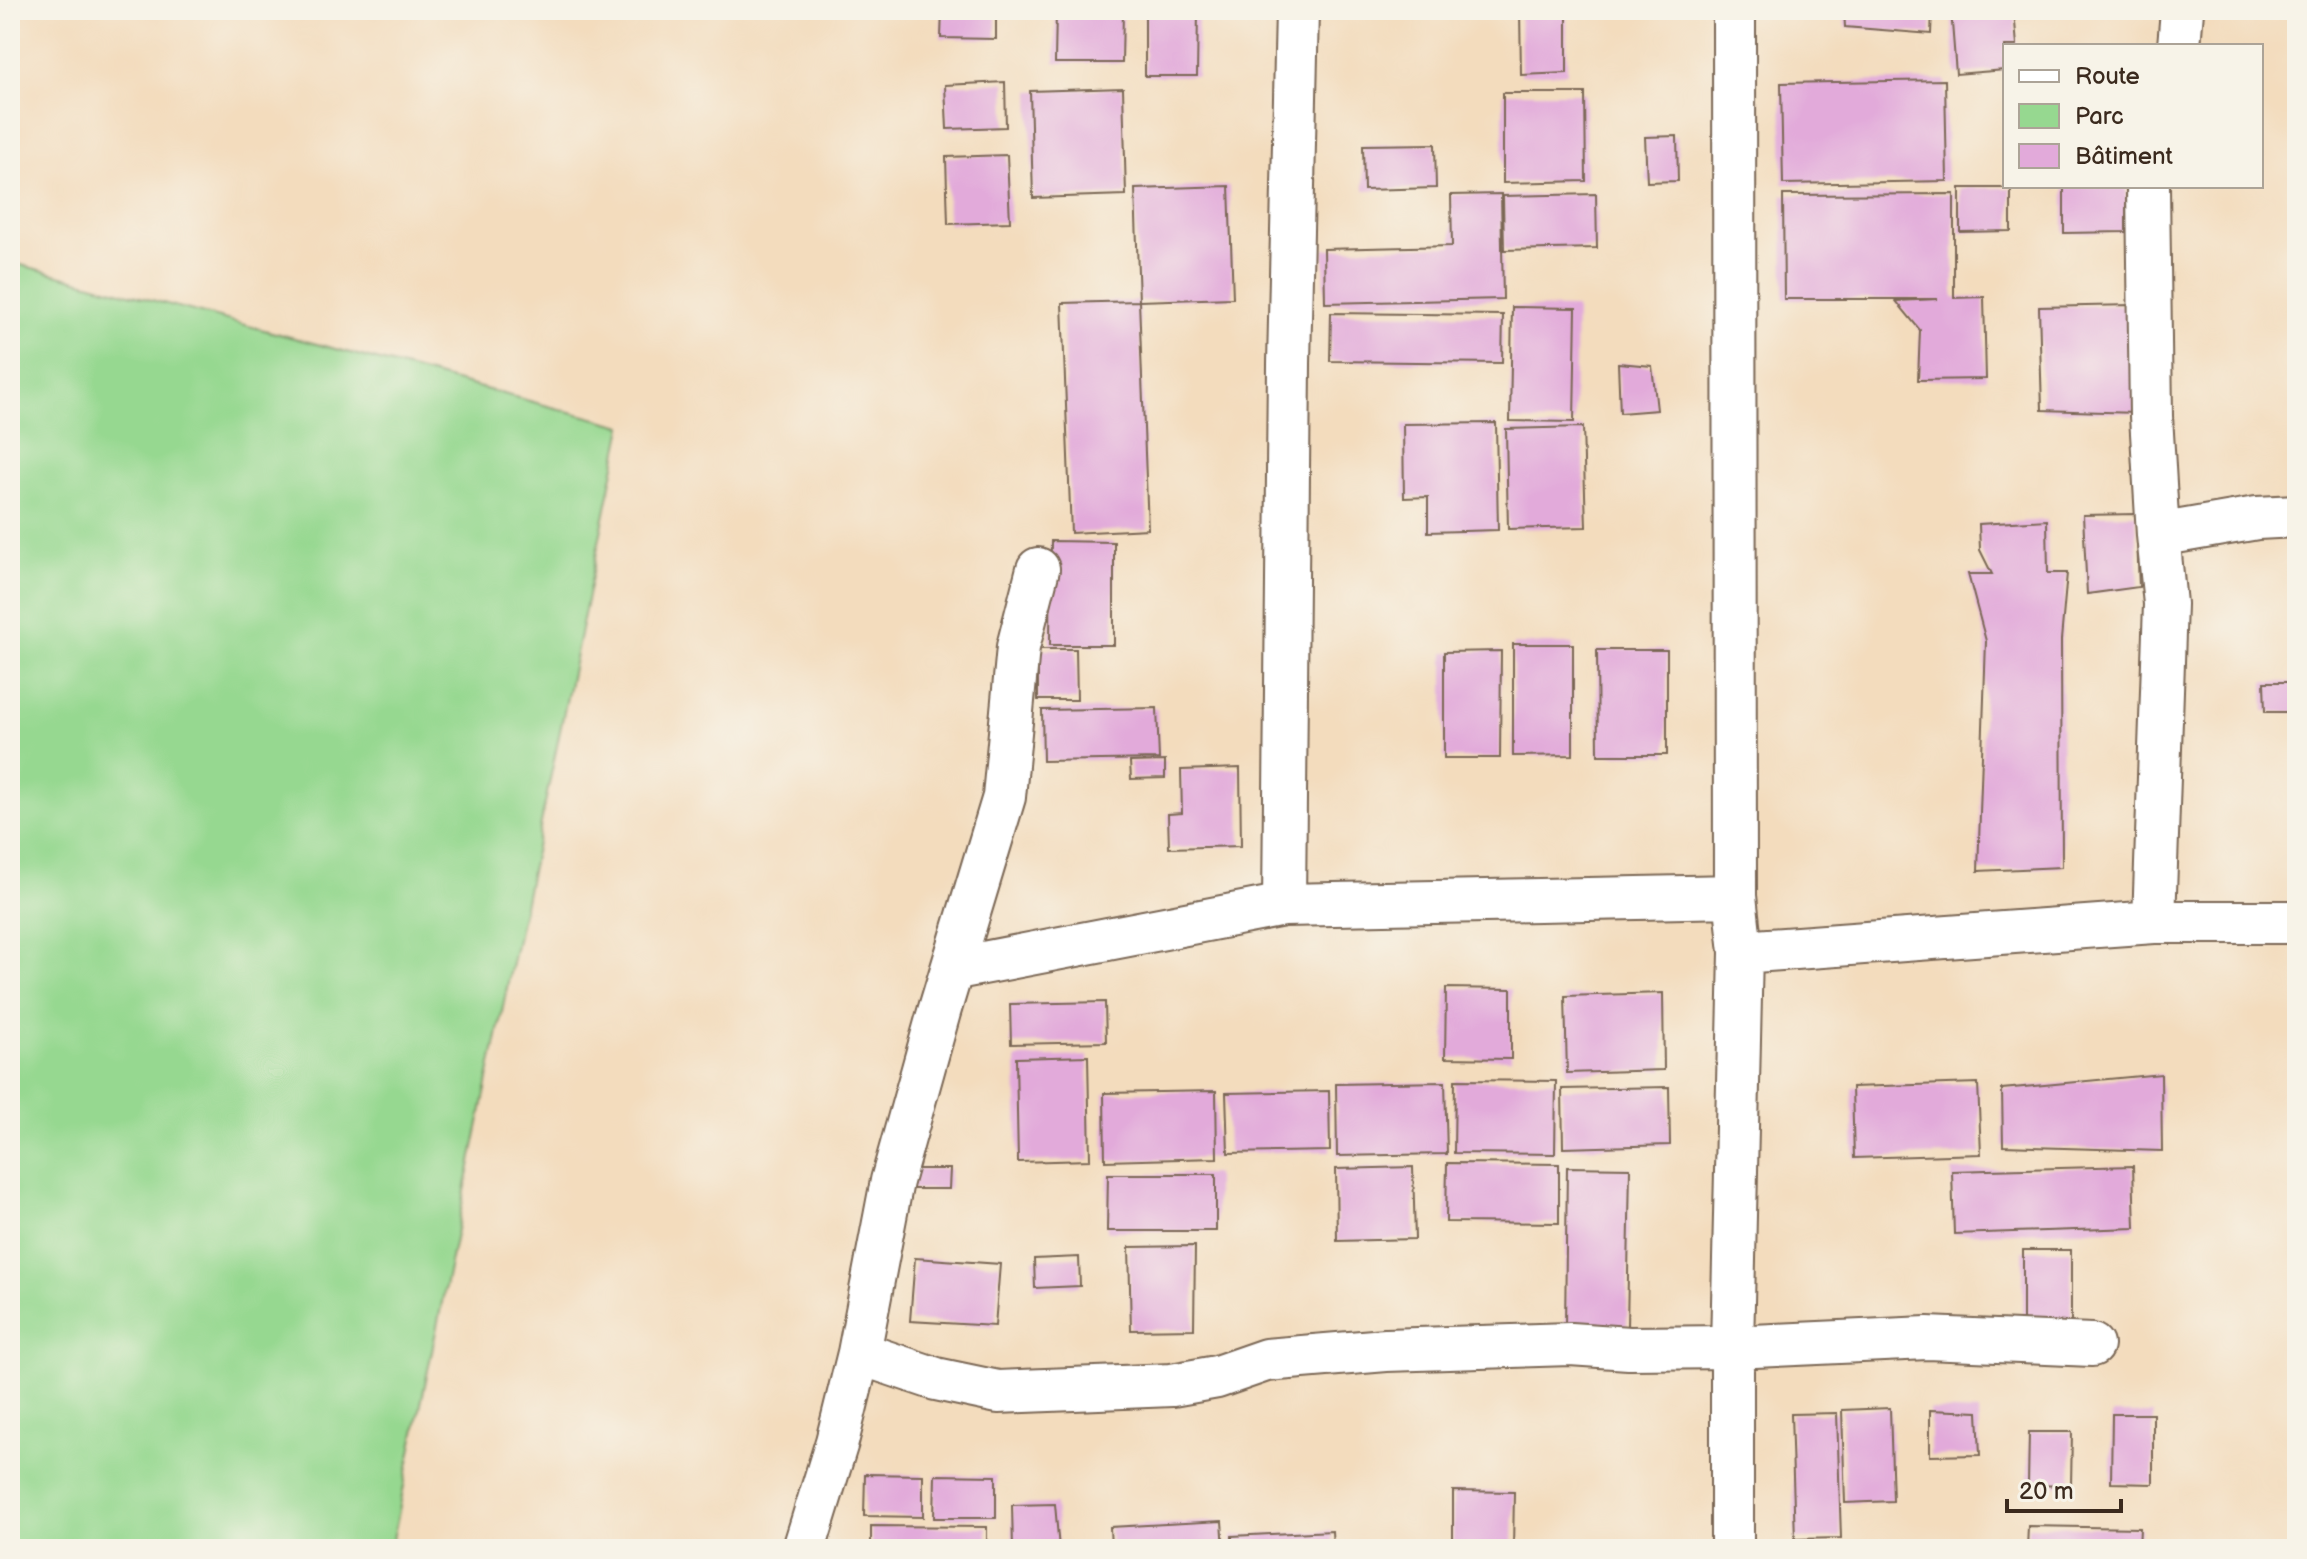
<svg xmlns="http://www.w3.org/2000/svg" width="2307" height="1559" viewBox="0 0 2307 1559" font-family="'Balsamiq Sans',sans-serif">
<rect width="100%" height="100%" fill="#f7f3e8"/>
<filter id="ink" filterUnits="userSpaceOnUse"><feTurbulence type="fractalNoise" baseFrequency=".0125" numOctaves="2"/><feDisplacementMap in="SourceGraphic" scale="16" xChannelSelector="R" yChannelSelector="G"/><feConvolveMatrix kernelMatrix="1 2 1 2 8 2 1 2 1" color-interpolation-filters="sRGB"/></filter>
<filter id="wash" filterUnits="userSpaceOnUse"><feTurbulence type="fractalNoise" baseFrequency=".006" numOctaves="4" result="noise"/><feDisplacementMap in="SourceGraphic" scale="32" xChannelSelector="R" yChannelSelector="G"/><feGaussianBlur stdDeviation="1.8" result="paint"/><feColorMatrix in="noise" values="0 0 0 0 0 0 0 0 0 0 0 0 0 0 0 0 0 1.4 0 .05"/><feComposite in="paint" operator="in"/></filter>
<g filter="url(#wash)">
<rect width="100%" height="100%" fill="#f3dcbd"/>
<path fill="#96d890" stroke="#688157" stroke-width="2" d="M10,262L623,426L391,1549H10Z"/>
<g id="blocks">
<path fill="#e2aada" d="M942,10H996V39L941,38Z
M1056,10H1123L1122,63H1055Z
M1145,10H1198L1197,76H1145Z
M1520,10H1567V73L1521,75Z
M1844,10H1932L1931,34L1845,27Z
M1951,10H2014L2017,46H2005V70L1956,74Z
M1945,80L1947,181L1783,184L1781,83Z
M1005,82L1006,127L947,129L945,85Z
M1123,88L1126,195L1033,198L1030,91Z
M1503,93H1585L1586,181L1503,183Z
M1677,136L1678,181L1647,182L1645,137Z
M1435,144L1436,188L1364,190L1363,145Z
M1007,155L1010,222L948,224L946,157Z
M1229,186L1233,298L1139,301L1135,189Z
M2064,186H2126V232L2064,233Z
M1960,188H2011V231L1960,232Z
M1501,194L1503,299L1325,303L1324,249L1452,246L1451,195Z
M1596,194L1597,248L1504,250L1503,196Z
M1954,194V298L1984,297L1986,379L1918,380L1920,330L1896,301L1938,299H1784L1783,195Z
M1139,301L1148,529L1071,533L1062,303Z
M2132,305L2136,413L2042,410L2039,307Z
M1512,307L1576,308L1574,422L1510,421Z
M1331,313L1503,315L1502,363L1330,361Z
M1618,363L1652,366L1657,410L1620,413Z
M1496,423L1498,530L1428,532V497L1404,498L1403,424Z
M1583,427L1586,527L1508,529L1506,429Z
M2136,514L2139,587L2087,594L2083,515Z
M2047,520L2048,573H2067L2061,640L2062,867L1978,871L1986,641L1968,574H1992L1980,550L1979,524Z
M1051,541L1114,542V645H1050Z
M1513,644H1573V755L1513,756Z
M1038,649H1076L1077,700H1038Z
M1597,650H1667V755H1598Z
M1501,651L1500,758H1444V652Z
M2264,682H2297V712H2265Z
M1157,708L1159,759L1043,761L1042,710Z
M1165,761V778L1131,779L1130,762Z
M1240,768L1241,846L1169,848L1168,814L1182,813L1181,770Z
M1446,988L1511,989V1059L1445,1058Z
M1663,993L1664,1070L1567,1073L1565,996Z
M1105,1002L1106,1042L1011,1044L1010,1004Z
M1088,1056L1090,1160L1018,1162L1016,1058Z
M2161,1074L2162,1151L2003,1146L2002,1089Z
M1455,1080L1556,1081L1555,1154L1454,1153Z
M1445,1082L1447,1154L1337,1156L1336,1084Z
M1978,1083L1981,1154L1854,1158L1852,1087Z
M1669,1087L1670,1145L1563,1148L1562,1089Z
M1216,1091L1217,1158L1105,1161L1104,1093Z
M1329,1091L1330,1151L1228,1153L1226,1093Z
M1447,1163L1559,1164V1223L1446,1222Z
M2133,1166L2135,1228L1954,1234L1952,1171Z
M1413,1167L1415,1239L1337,1241L1336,1169Z
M1567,1167L1630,1168L1627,1328L1565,1327Z
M903,1169H950L949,1189H903Z
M1108,1174H1216V1231H1107Z
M1195,1246L1194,1329L1131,1330L1129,1247Z
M2023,1250H2071V1324L2023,1323Z
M1079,1257L1080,1286L1035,1288L1034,1259Z
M915,1258L1000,1264L995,1326L910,1321Z
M1890,1408L1893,1501L1845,1503L1842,1410Z
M1930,1410L1978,1412L1980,1455L1930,1456Z
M1837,1413L1841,1538L1795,1539L1791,1414Z
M2112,1414H2153V1484L2111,1483Z
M2029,1432H2072L2071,1486L2028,1485Z
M865,1474L923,1475V1517L864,1516Z
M935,1475L996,1476V1518H934Z
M1453,1491L1514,1492L1513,1549H1453Z
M1055,1504L1059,1549H1013L1012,1505Z
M1222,1521L1224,1549H1111L1110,1527Z
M871,1526L987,1527V1549H871Z
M2028,1526L2140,1528L2139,1549H2027Z
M1332,1531L1333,1549H1232V1536Z"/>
</g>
</g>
<g filter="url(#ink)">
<use href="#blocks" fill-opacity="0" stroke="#7b6856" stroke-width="2"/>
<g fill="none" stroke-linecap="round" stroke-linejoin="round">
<g stroke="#7b6856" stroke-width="46">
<path id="minor" d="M2179,46L2182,10
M2148,186L2151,416L2158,535L2165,604L2154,922
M2158,535L2257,518L2297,516
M1284,905L1289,364L1297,10
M1741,952L2154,922H2297
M952,969L1284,905L1735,896
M859,1353L936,1379L998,1392L1172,1385L1217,1377L1266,1360L1386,1350L1570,1344L1629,1348L1732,1347L1927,1338L2092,1345
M804,1549L837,1442L859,1353L892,1181L939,1012L1004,797L1018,647L1038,569
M1732,1549V1347L1741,952L1735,896L1734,10"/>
</g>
<use href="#minor" stroke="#fff" stroke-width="42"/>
</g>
</g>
<rect width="2307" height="1559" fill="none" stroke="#f7f3e8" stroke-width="40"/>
<rect x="2003" y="44" width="260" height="144" fill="#f7f3e8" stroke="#aca397" stroke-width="2"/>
<rect x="2019" y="70" width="40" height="12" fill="#ffffff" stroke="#aca397" stroke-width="2"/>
<text x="2075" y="84" font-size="24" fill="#3b2a1e">Route</text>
<rect x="2019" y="104" width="40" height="24" fill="#96d890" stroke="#aca397" stroke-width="2"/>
<text x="2075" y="124" font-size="24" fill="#3b2a1e">Parc</text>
<rect x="2019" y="144" width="40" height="24" fill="#e2aada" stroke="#aca397" stroke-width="2"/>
<text x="2075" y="164" font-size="24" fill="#3b2a1e">Bâtiment</text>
<path d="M2007 1499v12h114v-12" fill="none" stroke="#3b2a1e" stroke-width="4"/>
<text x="2019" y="1499" font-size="24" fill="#3b2a1e" stroke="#f7f3e8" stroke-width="6" paint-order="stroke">20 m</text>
</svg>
